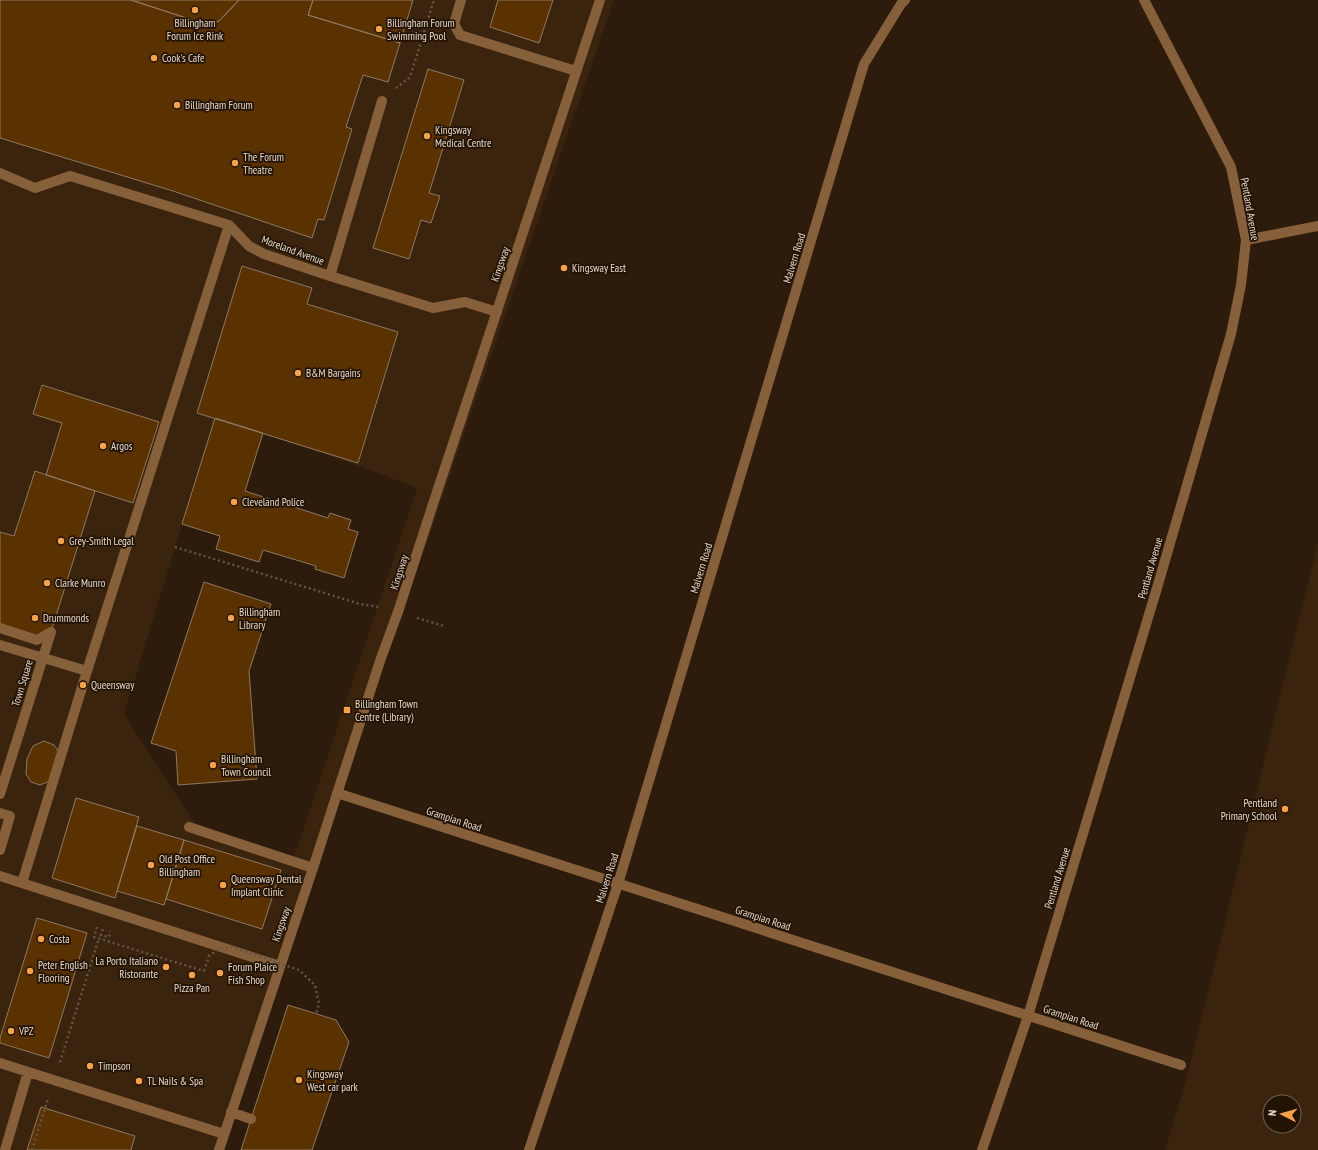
<svg xmlns="http://www.w3.org/2000/svg" width="1318" height="1150" viewBox="0 0 1318 1150" font-family="'PT Sans Narrow',sans-serif">
<rect width="100%" height="100%" fill="#2d1c0b"/>
<path fill="#3b240d" fill-rule="evenodd" d="M0,0H614L341,791L215,1150H0ZM215,418L360,466L417,488L294,857L195,824L124,714Z
M1318,541V1150H1165L1187,1077ZM1270,1102H1294V1126H1270Z"/>
<path fill="#593200" stroke="#8e7965" d="M0,0H131L211,26L220,20L239,0H313L308,15L400,43L388,82L363,75L346,127L352,129L324,220L318,219L312,238L173,191L0,138Z
M131,0H239L220,20L211,26Z
M313,0H413L400,43L308,15Z
M498,0H553L539,43L490,27Z
M428,69L464,80L429,193L440,196L431,223L421,220L409,259L373,248Z
M242,266L312,288L307,304L398,332L358,463L197,413Z
M42,385L159,422L133,503L46,475L62,423L33,414Z
M215,418L263,433L245,491L328,518L330,513L351,520L348,529L358,532L344,578L315,569L316,566L263,550L259,562L216,549L220,536L182,524Z
M35,471L95,491L51,632L37,640L0,628V532L14,536Z
M204,582L271,604L249,671L257,779L178,785L176,751L151,743Z
M44,741L54,745L59,752L50,781L40,785L31,782L26,774L27,759L33,746Z
M76,798L139,817L115,898L52,878Z
M137,826L184,840L164,905L117,891Z
M184,840L281,870L262,929L166,899Z
M37,918L87,933L49,1058L0,1043V1038Z
M288,1005L336,1020L349,1042L312,1150H241Z
M41,1107L135,1136L131,1150H27Z"/>
<g fill="none" stroke-linecap="round" stroke-linejoin="round">
<path stroke="#645546" stroke-width="2.5" stroke-dasharray="2 3" stroke-linecap="butt" d="M396,88L410,77L434,0
M175,547L360,604L379,607
M417,618L444,626
M97,927L94,937L204,971
M103,929L101,935L109,937L110,931
M60,1062L99,938
M32,1150L48,1099"/>
<path stroke="#86603a" stroke-width="10" d="M461,0L454,24L460,35L576,71
M0,173L35,188L70,176L229,225L249,246L264,254L330,276L433,308L465,302L497,312
M1246,240L1318,226
M330,276L382,101
M0,628L37,640L51,632
M0,645L87,671
M337,793L1181,1065
M0,794L51,632
M0,813L10,816L0,850
M189,827L313,868
M0,876L280,966
M22,883L87,671L229,225
M0,1063L224,1134
M231,1112L251,1119
M5,1150L28,1072
M219,1150L313,868L381,658L398,612L432,507L600,0
M529,1150L618,884L864,64L901,4L905,0
M982,1150L1028,1016L1157,588L1231,334L1241,285L1246,240L1231,167L1144,0"/>
<path stroke="#645546" stroke-width="2.5" stroke-dasharray="2 3" stroke-linecap="butt" d="M204,971L209,956L219,949L232,947L299,970L315,985L319,1004L316,1014"/>
</g>
<g fill="#f6a247" stroke="#231303" stroke-width="1.5">
<circle cx="195" cy="10" r="4"/>
<circle cx="379" cy="29" r="4"/>
<circle cx="154" cy="58" r="4"/>
<circle cx="177" cy="105" r="4"/>
<circle cx="427" cy="136" r="4"/>
<circle cx="235" cy="163" r="4"/>
<circle cx="564" cy="268" r="4"/>
<circle cx="298" cy="373" r="4"/>
<circle cx="103" cy="446" r="4"/>
<circle cx="234" cy="502" r="4"/>
<circle cx="61" cy="541" r="4"/>
<circle cx="47" cy="583" r="4"/>
<circle cx="35" cy="618" r="4"/>
<circle cx="231" cy="618" r="4"/>
<circle cx="83" cy="685" r="4"/>
<rect x="343" y="706" width="8" height="8" rx="2"/>
<circle cx="213" cy="765" r="4"/>
<circle cx="1285" cy="809" r="4"/>
<circle cx="151" cy="865" r="4"/>
<circle cx="223" cy="885" r="4"/>
<circle cx="41" cy="939" r="4"/>
<circle cx="166" cy="967" r="4"/>
<circle cx="30" cy="971" r="4"/>
<circle cx="220" cy="973" r="4"/>
<circle cx="192" cy="975" r="4"/>
<circle cx="11" cy="1031" r="4"/>
<circle cx="90" cy="1066" r="4"/>
<circle cx="299" cy="1080" r="4"/>
<circle cx="139" cy="1081" r="4"/>
</g>
<g text-anchor="middle" dominant-baseline="central" stroke-width="3.5" stroke-linejoin="round" paint-order="stroke">
<g font-size="11" fill="#e4d8ce" stroke="#231303" text-anchor="start">
<text x="195" y="23" text-anchor="middle">Billingham<tspan x="195" dy="13">Forum Ice Rink</tspan></text>
<text x="387" y="23">Billingham Forum<tspan x="387" dy="13">Swimming Pool</tspan></text>
<text x="162" y="58">Cook's Cafe</text>
<text x="185" y="105">Billingham Forum</text>
<text x="435" y="130">Kingsway<tspan x="435" dy="13">Medical Centre</tspan></text>
<text x="243" y="157">The Forum<tspan x="243" dy="13">Theatre</tspan></text>
<text x="572" y="268">Kingsway East</text>
<text x="306" y="373">B&amp;M Bargains</text>
<text x="111" y="446">Argos</text>
<text x="242" y="502">Cleveland Police</text>
<text x="69" y="541">Grey-Smith Legal</text>
<text x="55" y="583">Clarke Munro</text>
<text x="239" y="612">Billingham<tspan x="239" dy="13">Library</tspan></text>
<text x="43" y="618">Drummonds</text>
<text x="91" y="685">Queensway</text>
<text x="355" y="704">Billingham Town<tspan x="355" dy="13">Centre (Library)</tspan></text>
<text x="221" y="759">Billingham<tspan x="221" dy="13">Town Council</tspan></text>
<text x="1277" y="803" text-anchor="end">Pentland<tspan x="1277" dy="13">Primary School</tspan></text>
<text x="159" y="859">Old Post Office<tspan x="159" dy="13">Billingham</tspan></text>
<text x="231" y="879">Queensway Dental<tspan x="231" dy="13">Implant Clinic</tspan></text>
<text x="49" y="939">Costa</text>
<text x="158" y="961" text-anchor="end">La Porto Italiano<tspan x="158" dy="13">Ristorante</tspan></text>
<text x="38" y="965">Peter English<tspan x="38" dy="13">Flooring</tspan></text>
<text x="228" y="967">Forum Plaice<tspan x="228" dy="13">Fish Shop</tspan></text>
<text x="192" y="988" text-anchor="middle">Pizza Pan</text>
<text x="19" y="1031">VPZ</text>
<text x="98" y="1066">Timpson</text>
<text x="307" y="1074">Kingsway<tspan x="307" dy="13">West car park</tspan></text>
<text x="147" y="1081">TL Nails &amp; Spa</text>
</g>
<g font-size="11" fill="#e4d8ce" stroke="#231303">
<text transform="translate(1250 209) rotate(80)">Pentland Avenue</text>
<text transform="translate(293 250) rotate(20)">Moreland Avenue</text>
<text transform="translate(794 258) rotate(-73)">Malvern Road</text>
<text transform="translate(500 264) rotate(-71)">Kingsway</text>
<text transform="translate(701 568) rotate(-73)">Malvern Road</text>
<text transform="translate(1150 568) rotate(-74)">Pentland Avenue</text>
<text transform="translate(399 572) rotate(-72)">Kingsway</text>
<text transform="translate(22 683) rotate(-73)">Town Square</text>
<text transform="translate(454 819) rotate(18)">Grampian Road</text>
<text transform="translate(607 878) rotate(-72)">Malvern Road</text>
<text transform="translate(1057 878) rotate(-73)">Pentland Avenue</text>
<text transform="translate(763 918) rotate(18)">Grampian Road</text>
<text transform="translate(281 924) rotate(-71)">Kingsway</text>
<text transform="translate(1071 1017) rotate(18)">Grampian Road</text>
</g>
</g>
<g transform="translate(1282 1114) rotate(276)"><circle r="19" fill="#231303" stroke="#706254"/>
<path d="M0-3L7 15L0 10L-7 15Z" fill="#f6a247"/>
<text y="-6" font-size="11" font-weight="bold" text-anchor="middle" fill="#e4d8ce">N</text>
</g>
</svg>
